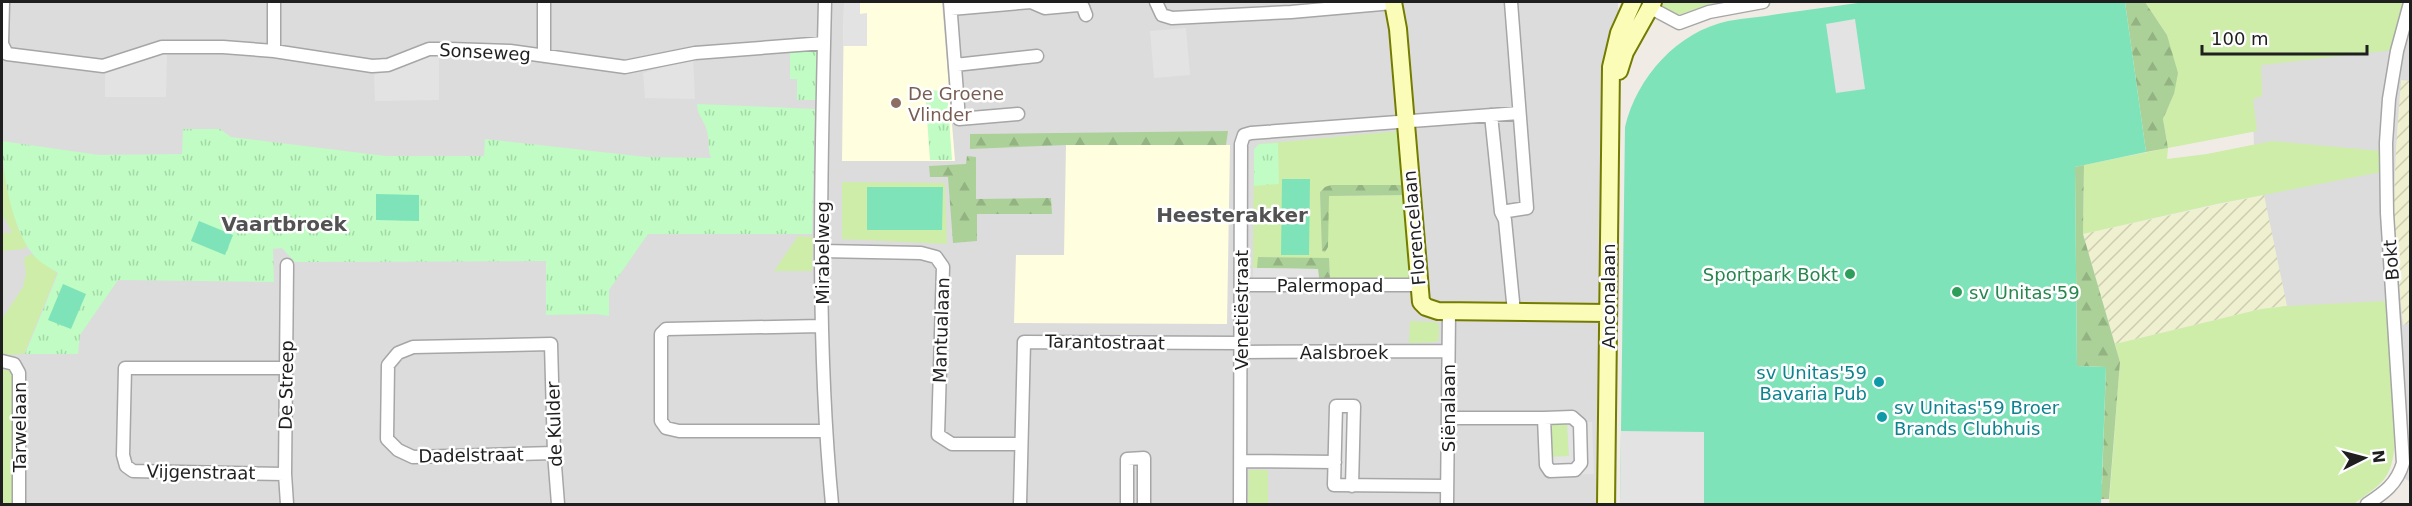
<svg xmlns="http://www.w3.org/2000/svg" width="2412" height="506" viewBox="0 0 2412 506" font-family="'DejaVu Sans',sans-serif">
<defs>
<pattern id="farmland-furrows" width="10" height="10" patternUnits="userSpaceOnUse" patternTransform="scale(1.5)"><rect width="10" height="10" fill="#eff0cf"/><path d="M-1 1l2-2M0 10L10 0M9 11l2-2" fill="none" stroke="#cccdb1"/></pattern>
<pattern id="forest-firs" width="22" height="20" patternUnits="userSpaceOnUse" patternTransform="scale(1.5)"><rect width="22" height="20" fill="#abd198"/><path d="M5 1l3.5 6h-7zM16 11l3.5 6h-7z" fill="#93b383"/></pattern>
<pattern id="park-tufts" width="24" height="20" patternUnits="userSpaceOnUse" patternTransform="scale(1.5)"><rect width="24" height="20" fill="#c0fcc3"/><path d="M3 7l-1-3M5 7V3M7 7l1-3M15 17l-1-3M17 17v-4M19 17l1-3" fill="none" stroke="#a5d8a7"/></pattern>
</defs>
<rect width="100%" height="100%" fill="#f0ece5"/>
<path fill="#dddcdc" d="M2,2H1618L1617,504H2Z
M2249,2H2410V482L2397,473L2384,305L2282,317L2254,147Z"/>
<path fill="#fffedf" d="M844,2H942L955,161H842Z
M1066,145H1230L1227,324L1014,323L1016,255H1064Z"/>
<path fill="url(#farmland-furrows)" d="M2401,80L2410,81V323L2403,325L2393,225L2396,148Z
M2264,195L2287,306L2261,309L2115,344L2083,234Z"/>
<path fill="#cdeda9" d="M1659,2H1730L1707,5L1678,15L1659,6Z
M2145,2H2404L2393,50L2261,65L2262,96L2253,99L2257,131L2168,148L2167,159L2207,154L2272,141L2381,151V172L2217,204L2083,234L2084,165L2168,148L2163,119L2174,94L2167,35Z
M1400,131L1404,185L1325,187L1320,192L1322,251L1329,196L1405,195L1411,279L1330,280L1329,259L1259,257L1257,268H1253L1254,149L1259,144Z
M2,163L17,226L27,246L24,249L2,251V233H12L2,214Z
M842,182L945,183L947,244L842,239Z
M798,236L813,237L812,271H774Z
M31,254L57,273L24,354L2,355V319L23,287L26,274L24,258Z
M2386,301L2395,441C2392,480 2383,482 2354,504H2109L2120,362L2115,344L2261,309L2287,306Z
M1410,321L1435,322L1439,325V339L1436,342L1409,343Z
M2,370H10L15,375L16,382L12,387V504H2Z
M1567,422L1569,457H1549L1548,423Z
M1249,470H1268V504H1248Z"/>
<path fill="url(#forest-firs)" d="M2125,2H2145L2167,35L2178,73L2174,94L2163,119L2168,148L2146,152Z
M1228,131L1226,145H1066L970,149V134Z
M967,156L976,157V199L1051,198L1052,214H977V241L953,243L948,177H930L929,166L966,164Z
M2084,165L2083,234L2120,362L2109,499H2047L2037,504V488L2102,484L2106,367L2077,366L2075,167Z
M1331,185H1404L1405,195L1329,196L1328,247L1325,252L1322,251L1320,192L1325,187Z
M1258,257L1329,258L1330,280H1319L1318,269L1257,268Z"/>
<path fill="url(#park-tufts)" d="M817,49L816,100H797V79H790V51Z
M925,90L947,91L952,160H930Z
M697,104L815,109L812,234H648L609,290V316L596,314L546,315V261L295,262L282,248L273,249L274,282L118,280L80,335L78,354H25L58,273C49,267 38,262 32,253C12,228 2,172 2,141L99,155L182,154L183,129H220L231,137L386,156H484L485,139L646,157L711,158C707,149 710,138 706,128C703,119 697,114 697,104Z
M1278,143L1279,184L1254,186V149L1259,144Z"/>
<path fill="#7fe3b9" d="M1865,2H2125L2146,152L2075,167L2077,366L2106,367L2101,504H1620L1625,127C1637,77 1677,32 1728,21C1745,18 1762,17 1778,14C1807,10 1836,6 1865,2Z
M1282,179H1310L1309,255H1281Z
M867,187H943L942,230H867Z
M376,194L419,195V221L376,220Z
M199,221L233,235L225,255L191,241Z
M63,284L86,294L71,329L48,320Z"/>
<path fill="#e3e3e3" d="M844,2H860V14L867,13V46H843Z
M1855,19L1865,89L1836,93L1826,24Z
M1186,28L1190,75L1154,78L1150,31Z
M167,51L166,97H105V71Z
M439,53V100L375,101L374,75Z
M693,57L695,99L645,98L643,73Z
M1253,268L1318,269L1319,280H1253Z
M1340,410H1349L1348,480H1339Z
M1567,422H1592L1594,474L1549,475V457L1569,456Z
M1621,431L1704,432V504H1620Z"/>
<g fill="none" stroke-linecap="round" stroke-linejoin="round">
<g stroke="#a6a6a6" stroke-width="15">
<path id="street" d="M3,2L2,44L7,54L103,66L162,47H223L274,51L372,66L388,65L429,49H450L510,51L625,67L695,53L824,43
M274,2V51
M825,2C821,169 816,338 832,504
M950,2L959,119L1018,114
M1156,2L1162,15L1172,18L1291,12L1393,3
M1649,7L1679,23L1709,12L1763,2
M951,9L1031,2L1045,8L1078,5L1083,7L1086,15
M544,56V2
M955,65L1037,56
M1491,115L1501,212L1505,220L1514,312
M1501,212L1527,208L1511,2
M822,251L921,253L936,257L943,267L938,435L952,444H1021
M287,265L285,474L287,504
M1241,285H1419
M821,326L666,329L661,334V421L666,428L679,431H825
M1241,352L1448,351
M2,361L14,364L19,373V504
M1448,418H1544L1546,465L1550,471L1575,470L1581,463L1580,424L1572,417L1544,418
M554,453L413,457L398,450L387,439L388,365L398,353L413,347L551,344L554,453L558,504
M1240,461L1335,462
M285,474L133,471L126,466L123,455L125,368H286
M1352,486L1354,406H1336L1334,485L1447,486
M1020,504L1024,342L1240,343
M1127,504V459L1144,458V504
M1240,504L1241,144L1244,135L1251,133L1519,113
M1447,504L1449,311
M2367,504C2384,493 2397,484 2403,463L2387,213L2386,143L2389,99L2397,51L2410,3"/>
</g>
<g stroke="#737c00" stroke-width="20">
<path id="secondary" d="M1393,2L1398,29L1421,302L1426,307L1438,311L1608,313
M1619,71L1625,52L1653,2
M1606,504L1611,67L1619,33L1633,2"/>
</g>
<use href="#street" stroke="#fff" stroke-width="12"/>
<use href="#secondary" stroke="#fbfcb7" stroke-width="16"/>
</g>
<circle fill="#8d6e63" stroke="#fff" stroke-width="2" cx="896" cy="103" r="6"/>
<g fill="#2e9e5b" stroke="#fff" stroke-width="2">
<circle cx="1850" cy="274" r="6"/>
<circle cx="1957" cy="292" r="6"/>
</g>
<g fill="#0f9aa8" stroke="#fff" stroke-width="2">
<circle cx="1879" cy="382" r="6"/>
<circle cx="1882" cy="417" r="6"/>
</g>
<g text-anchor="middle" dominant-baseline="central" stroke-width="5" stroke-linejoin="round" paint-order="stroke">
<g font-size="18" fill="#1f1f1f" stroke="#fff">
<text transform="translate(485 52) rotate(3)">Sonseweg</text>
<text transform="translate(1414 228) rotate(-95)">Florencelaan</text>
<text transform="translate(822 253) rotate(-90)">Mirabelweg</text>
<text transform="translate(2391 260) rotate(-94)">Bokt</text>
<text x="1330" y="285">Palermopad</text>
<text transform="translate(1608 296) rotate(-90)">Anconalaan</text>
<text transform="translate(1241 310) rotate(-90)">Venetiëstraat</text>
<text transform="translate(941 330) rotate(-88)">Mantualaan</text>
<text transform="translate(1105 342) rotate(1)">Tarantostraat</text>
<text x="1344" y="352">Aalsbroek</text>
<text transform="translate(286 385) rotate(-89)">De Streep</text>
<text transform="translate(1448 408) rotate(-90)">Siënalaan</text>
<text transform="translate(554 424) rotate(-92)">de Kulder</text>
<text transform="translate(19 427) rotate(-90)">Tarwelaan</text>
<text transform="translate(471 455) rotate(-1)">Dadelstraat</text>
<text transform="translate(201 472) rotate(1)">Vijgenstraat</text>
</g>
<g font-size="18" fill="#785e54" stroke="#fff" text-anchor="start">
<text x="908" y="93">De Groene<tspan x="908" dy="21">Vlinder</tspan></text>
</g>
<g font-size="18" fill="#27864d" stroke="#fff" text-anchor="end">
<text x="1838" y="274">Sportpark Bokt</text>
<text x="1969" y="292" text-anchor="start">sv Unitas'59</text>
</g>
<g font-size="18" fill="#0d838f" stroke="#fff" text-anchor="end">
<text x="1867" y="372">sv Unitas'59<tspan x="1867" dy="21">Bavaria Pub</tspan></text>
<text x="1894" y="407" text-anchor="start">sv Unitas'59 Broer<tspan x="1894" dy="21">Brands Clubhuis</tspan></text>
</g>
<g font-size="20" font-weight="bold" fill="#525252" stroke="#fff">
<text x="1232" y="215">Heesterakker</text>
<text x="284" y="224">Vaartbroek</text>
</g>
</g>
<rect width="2412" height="506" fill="none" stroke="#1f1f1f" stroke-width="6"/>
<g transform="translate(2364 458) rotate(84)" stroke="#ffffff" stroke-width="4.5" paint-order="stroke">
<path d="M0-4.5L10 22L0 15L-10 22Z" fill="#1f1f1f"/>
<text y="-9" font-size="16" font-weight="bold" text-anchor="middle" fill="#1f1f1f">N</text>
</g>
<path d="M2202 45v9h165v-9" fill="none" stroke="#1f1f1f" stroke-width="3"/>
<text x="2211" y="45" font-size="18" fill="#1f1f1f" stroke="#ffffff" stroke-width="4.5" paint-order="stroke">100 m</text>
</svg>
